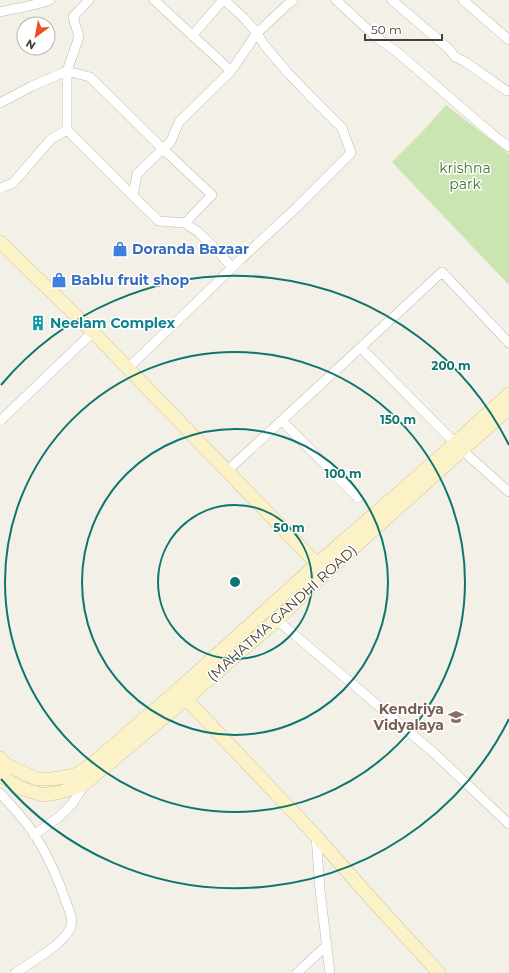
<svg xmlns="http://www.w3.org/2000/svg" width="509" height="973" viewBox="0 0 509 973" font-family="Montserrat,sans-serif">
<rect width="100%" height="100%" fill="#f3f0e7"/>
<path fill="#cbe5b2" d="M446,105L509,154V285L392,162L423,131Z"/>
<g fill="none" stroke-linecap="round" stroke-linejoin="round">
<g stroke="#c1bbad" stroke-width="10">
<path id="street" d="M89,0L73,17L79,37L67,71V130L133,196L159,221L185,223L197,231L217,250L232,268
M154,0L231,71
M336,0L376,37L397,52L492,134L509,147
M392,0L449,49L455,57L464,61L507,91
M463,0L509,40
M0,12C16,8 34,6 50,0
M192,36L223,0
M0,103L32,86L67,71L90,77L163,149L212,195L185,223
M0,189L1,188L13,183L51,139L67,130
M133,196L137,174L171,141L179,122L231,71L257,33L287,5L293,0
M361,348L462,450L509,492
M128,368L199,300L241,259L296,208L351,153L342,128L314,100L289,74L265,46L257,33L244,18L224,0
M0,421L93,332
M282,421L358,498
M227,471L442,272L509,343
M277,620L434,753L509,824
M0,793C12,806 25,820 35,835C48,856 58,878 66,902C69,910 74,920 70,929C62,945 30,963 15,973
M34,835L59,817L72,804L85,784
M316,836L320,890L330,973
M297,973L326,946"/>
</g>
<g stroke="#d1c598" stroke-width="14">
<path id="secondary" d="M0,242L93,332L317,564
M182,692L186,699L316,836L375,903L439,973
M0,758L5,764L22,772L37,779H53L75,775L92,764L180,688L317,564L432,464L509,394
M0,775L20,788L43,795L61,792L83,785L186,699L277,620L319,579L509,408"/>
</g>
<use href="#street" stroke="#fff" stroke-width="9"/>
<use href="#secondary" stroke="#fcf2c8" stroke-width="13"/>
</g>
<g fill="none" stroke="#0f766e" stroke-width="2">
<circle cx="235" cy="582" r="77"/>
<circle cx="235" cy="582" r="153"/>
<circle cx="235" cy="582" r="230"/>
<path d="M509 719A306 306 0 0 1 1 779M1 385A306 306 0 0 1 509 445"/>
</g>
<defs>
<g id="shop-bare" transform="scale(1.2)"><path d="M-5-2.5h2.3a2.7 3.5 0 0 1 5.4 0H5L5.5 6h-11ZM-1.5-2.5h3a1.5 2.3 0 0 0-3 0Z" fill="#3f7fe0" stroke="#fff" stroke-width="2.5" paint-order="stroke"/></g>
<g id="building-bare" transform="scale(1.2)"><path d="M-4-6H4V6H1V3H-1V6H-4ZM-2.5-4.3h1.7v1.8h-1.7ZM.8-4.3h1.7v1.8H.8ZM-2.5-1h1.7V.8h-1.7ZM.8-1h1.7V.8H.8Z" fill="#0f9aa8" stroke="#fff" stroke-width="2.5" paint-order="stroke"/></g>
<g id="school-bare" transform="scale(1.2)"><path d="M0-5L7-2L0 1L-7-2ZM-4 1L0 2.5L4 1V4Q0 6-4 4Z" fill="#8d6e63" stroke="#fff" stroke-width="2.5" paint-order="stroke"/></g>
</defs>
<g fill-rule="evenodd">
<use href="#shop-bare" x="120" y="249"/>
<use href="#shop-bare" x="59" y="280"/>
<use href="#building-bare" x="38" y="323"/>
<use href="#school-bare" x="456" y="717"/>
</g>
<g text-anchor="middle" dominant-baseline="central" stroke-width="3" stroke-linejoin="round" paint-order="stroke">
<g font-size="14" fill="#44752c" stroke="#fff">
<text x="465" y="168">krishna<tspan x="465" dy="16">park</tspan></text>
</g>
<g font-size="14" font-weight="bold" fill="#366cbe" stroke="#fff" text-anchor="start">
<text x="132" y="249">Doranda Bazaar</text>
<text x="71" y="280">Bablu fruit shop</text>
</g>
<g font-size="14" font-weight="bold" fill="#0d838f" stroke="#fff" text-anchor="start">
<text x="50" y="323">Neelam Complex</text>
</g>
<g font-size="14" fill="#464136" stroke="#fff">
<text transform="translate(282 613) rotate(-42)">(MAHATMA GANDHI ROAD)</text>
</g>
<g font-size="14" font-weight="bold" fill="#785e54" stroke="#fff" text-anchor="end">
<text x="444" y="709">Kendriya<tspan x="444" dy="16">Vidyalaya</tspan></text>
</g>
</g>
<circle cx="235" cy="582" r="6" fill="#0f766e" stroke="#fff" stroke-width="2"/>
<g font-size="12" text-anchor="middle" font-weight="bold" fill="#0f766e" stroke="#fff" stroke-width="3" stroke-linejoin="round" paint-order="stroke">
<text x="451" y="370">200 m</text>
<text x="398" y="424">150 m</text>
<text x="343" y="478">100 m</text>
<text x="289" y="532">50 m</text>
</g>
<g transform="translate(36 36) rotate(212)"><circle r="19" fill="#ffffff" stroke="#b5b3af"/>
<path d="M0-3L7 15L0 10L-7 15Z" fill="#f04c21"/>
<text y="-6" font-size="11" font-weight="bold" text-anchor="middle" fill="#464136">N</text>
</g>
<path d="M365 34v6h77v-6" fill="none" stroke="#464136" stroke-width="2"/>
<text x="371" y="34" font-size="12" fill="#464136" stroke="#ffffff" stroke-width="3" paint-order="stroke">50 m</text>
</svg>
